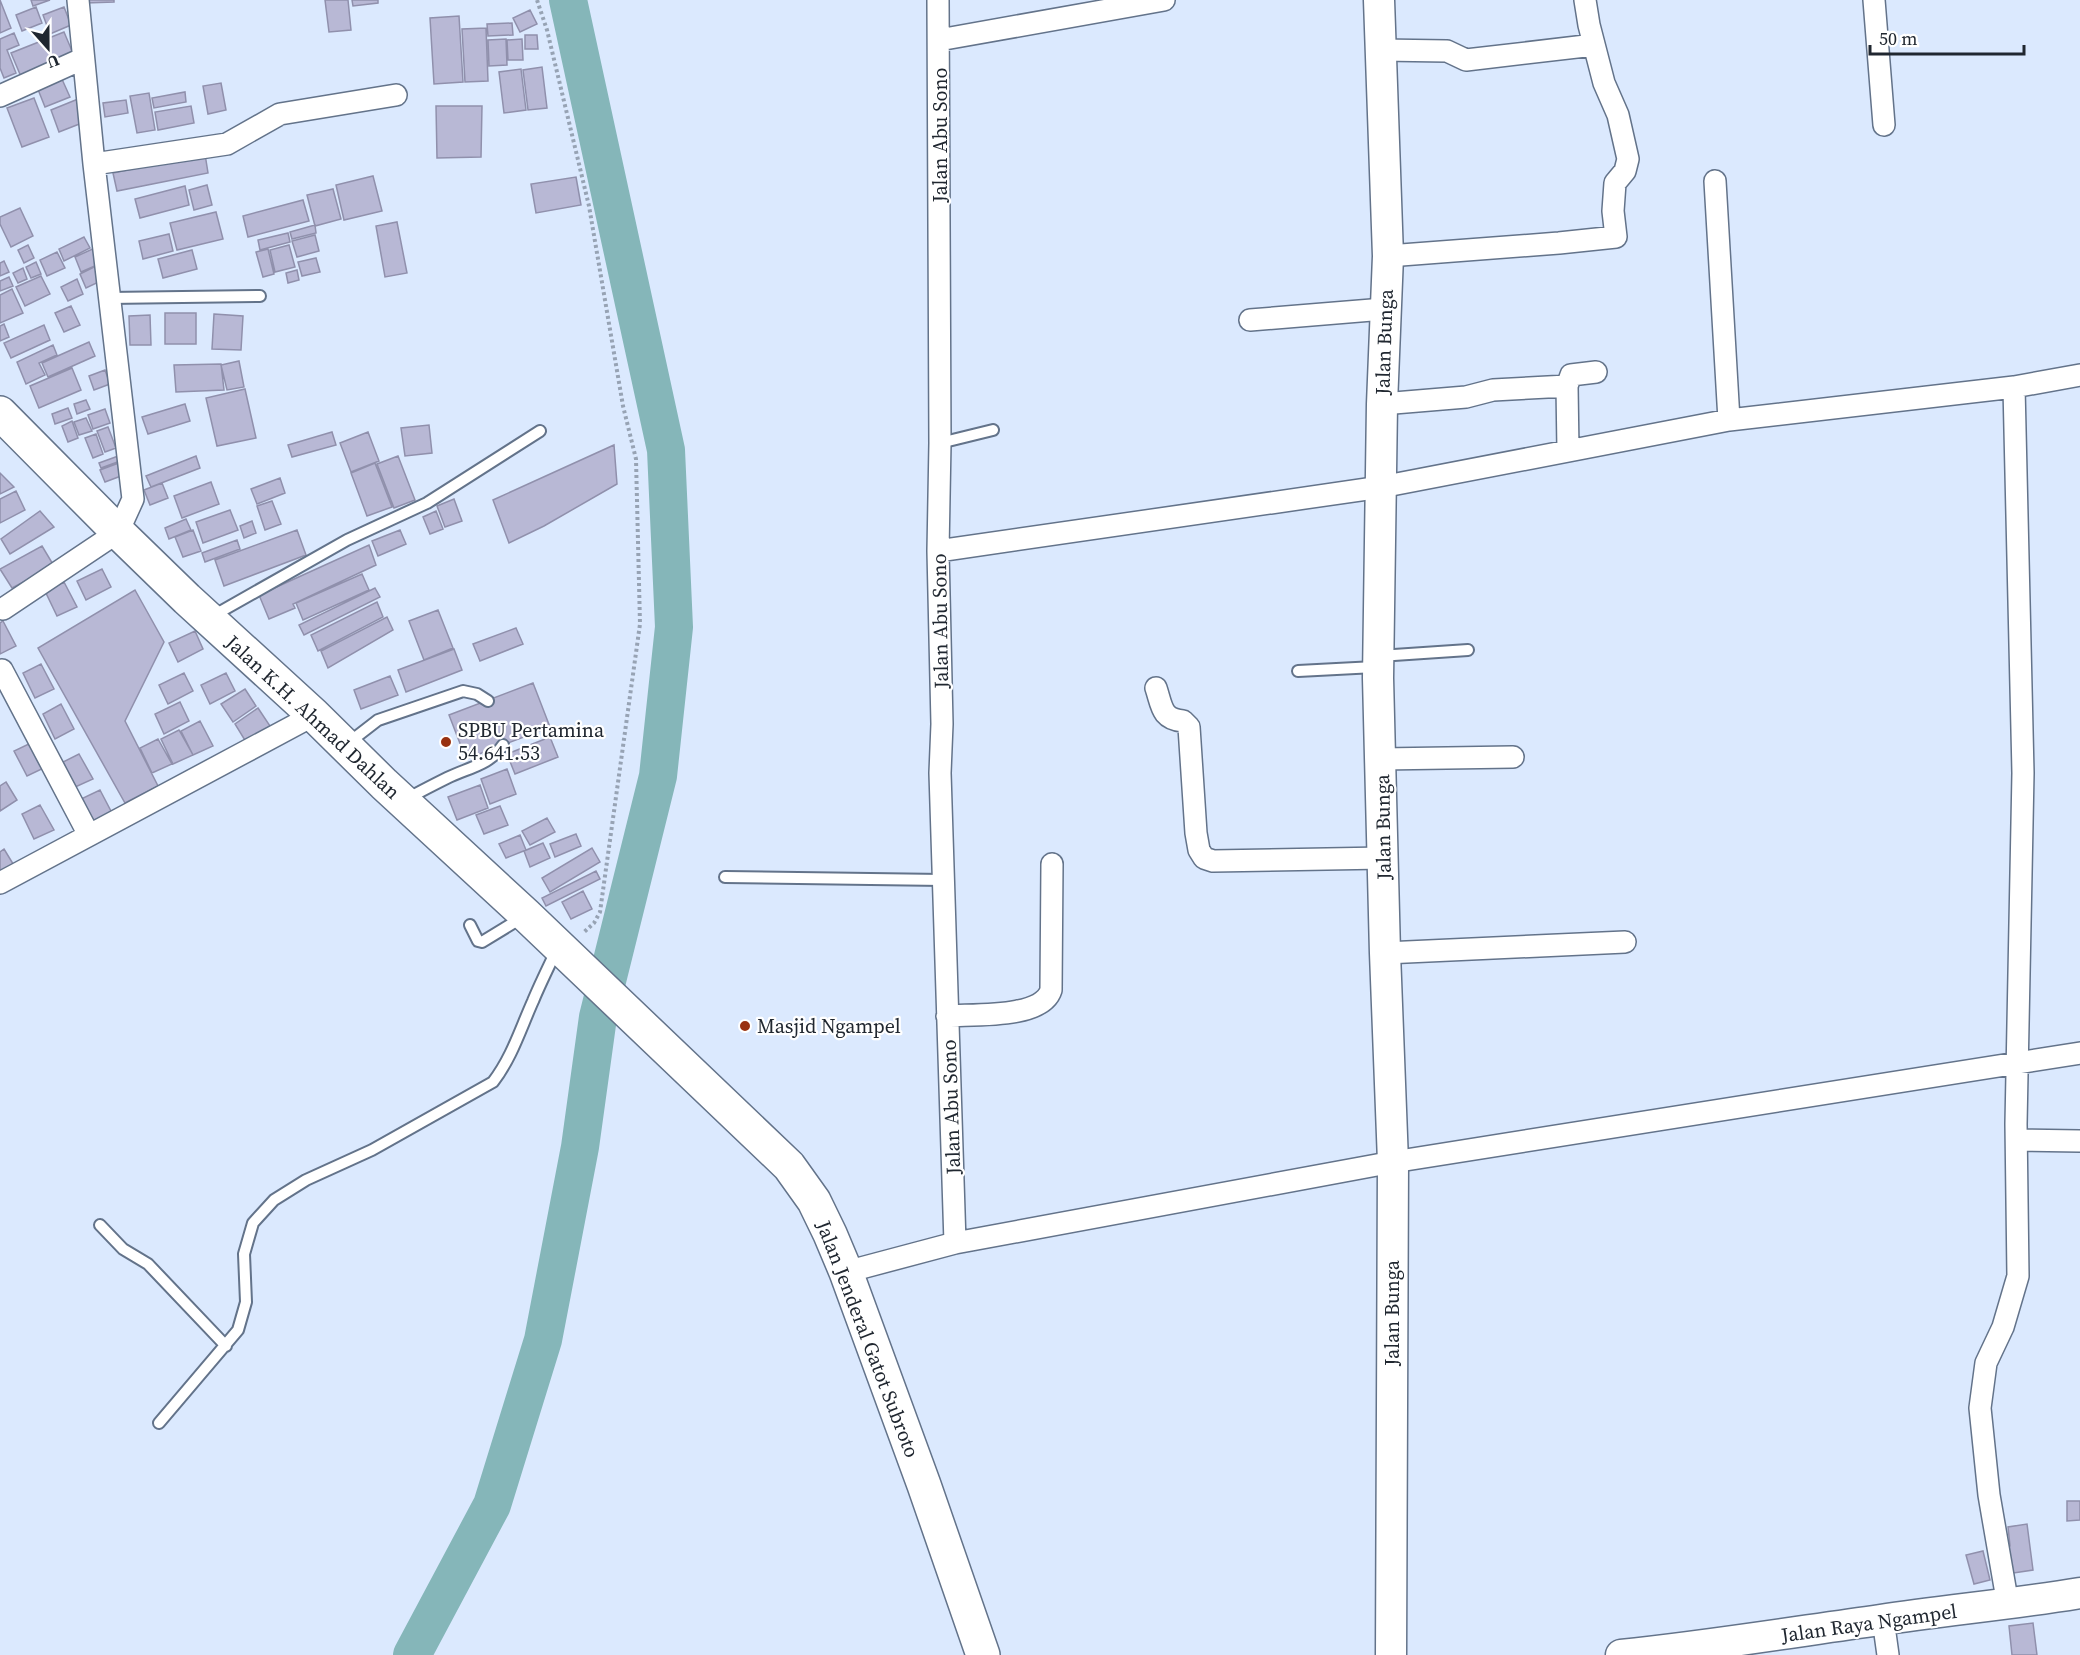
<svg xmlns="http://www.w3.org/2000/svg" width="2080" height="1655" viewBox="0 0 2080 1655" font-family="'Source Serif 4',serif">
<rect width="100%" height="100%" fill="#dbe9fe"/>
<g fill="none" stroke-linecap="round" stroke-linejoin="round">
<path stroke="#85b6b9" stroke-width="38" d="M412,1655L492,1505L543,1340L580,1147L598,1017L658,776L674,627L666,450L568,0"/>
</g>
<path fill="#b8b8d5" stroke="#9090ac" stroke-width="1.5" d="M0,0L11,28L0,33Z
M31,0H50L33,6Z
M86,0H114V2L86,3Z
M325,0H348L351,30L329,32Z
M352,0H378V3L353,6Z
M36,7L42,23L22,31L16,15Z
M64,7L71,25L50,34L43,15Z
M530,10L537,24L520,32L513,18Z
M459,16L463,82L434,84L430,18Z
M512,23L513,35L488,36L487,24Z
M486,28L488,81L465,82L462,29Z
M64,32L75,58L22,79L11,53Z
M14,33L19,45L7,50L16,73L4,78L0,68V39Z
M525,35H537L538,49H525Z
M506,39L507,65L489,66L488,40Z
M522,39L523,60H508L507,40Z
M542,67L547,108L528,110L523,70Z
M521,69L526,110L504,113L499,72Z
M61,77L70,97L45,107L37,87Z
M221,83L226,110L208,114L203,86Z
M185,92L186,102L154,108L152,98Z
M149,93L155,130L137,133L130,96Z
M34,98L49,137L22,147L7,108Z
M78,99L87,121L59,132L51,110Z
M126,100L128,113L105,117L103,103Z
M191,106L194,123L158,130L155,112Z
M436,106H482L481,157L437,158Z
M205,154L208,173L117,191L113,173Z
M373,176L382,211L344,220L336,185Z
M576,177L581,205L536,213L531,184Z
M207,185L212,205L194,210L189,190Z
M185,186L189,205L140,218L135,199Z
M333,189L341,219L315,226L307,195Z
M303,200L309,221L248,237L243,216Z
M20,208L33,236L11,247L0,224V217Z
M216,212L223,239L177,250L170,223Z
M397,222L407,273L385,277L376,226Z
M315,225L316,233L292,239L290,232Z
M288,233L290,242L260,250L258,240Z
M169,234L173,251L143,259L139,241Z
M315,235L319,251L297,257L292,241Z
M84,237L90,248L64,261L59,249Z
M28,245L34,258L24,263L18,250Z
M289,245L295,267L275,272L270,250Z
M97,247L104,262L81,272L75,257Z
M268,249L274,274L263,277L256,252Z
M192,250L197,269L163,278L158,259Z
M57,252L65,268L47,276L40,260Z
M316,258L320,272L302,276L298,262Z
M4,261L9,272L0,276V263Z
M36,262L41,274L31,278L26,267Z
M96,266L103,280L86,288L80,274Z
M23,268L27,279L18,283L13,273Z
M297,270L299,280L288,283L286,273Z
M41,276L50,294L25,306L16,287Z
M9,277L13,286L0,291V281Z
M77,279L83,294L68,301L61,287Z
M12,289L23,313L0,323V295Z
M71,306L80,325L64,332L55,313Z
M165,313H196V344H165Z
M214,314L243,316L241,350L212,349Z
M150,315L151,345H130L129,316Z
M4,324L9,337L0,341V326Z
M44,325L50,340L11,358L4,343Z
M89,342L95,356L48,377L42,363Z
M53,345L57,355L39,363L45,375L26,384L17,362Z
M239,361L244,387L227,390L221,365Z
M221,364L224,390L176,392L174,365Z
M72,368L81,390L39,408L30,386Z
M105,370L110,384L94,390L89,376Z
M245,389L256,438L217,446L206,398Z
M86,400L90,409L77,414L74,404Z
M185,404L190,421L148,434L142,417Z
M68,408L72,418L55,424L52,414Z
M105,409L110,423L93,429L88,415Z
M86,418L92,431L79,435L74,422Z
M72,421L78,438L68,442L62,426Z
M429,425L432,453L405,456L401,428Z
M108,427L116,448L105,452L97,431Z
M332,432L336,445L292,457L288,445Z
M368,432L379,461L351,472L340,443Z
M96,434L103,454L93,458L85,438Z
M614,445L617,484L544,526L509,543L493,500Z
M121,455L123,460L101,468L99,463Z
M196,456L200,468L151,487L146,476Z
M398,456L415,500L394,508L377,464Z
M124,461L129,473L105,482L100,470Z
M375,463L392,507L367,516L351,473Z
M0,473L14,487L0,494Z
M280,478L285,493L257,504L251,489Z
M211,482L219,504L182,518L174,496Z
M162,483L168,498L150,505L144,490Z
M16,491L25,510L0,523V499Z
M454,499L462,521L445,527L437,506Z
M272,501L281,524L265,530L257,506Z
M230,510L238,530L203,543L196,522Z
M40,511L54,527L10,554L1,539Z
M436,511L443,529L430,534L423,517Z
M186,519L191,530L169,539L165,528Z
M252,521L256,533L244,538L240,526Z
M193,530L201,551L183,557L175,537Z
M297,530L306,555L224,586L215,560Z
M400,530L406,544L378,556L372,541Z
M237,540L240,549L205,562L202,553Z
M369,545L376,565L293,604L295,608L269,619L259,595Z
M42,546L54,566L12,588L0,569Z
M102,569L111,587L86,600L77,581Z
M362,574L369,590L303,620L296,603Z
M64,582L77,607L57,616L45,591Z
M375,588L380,597L304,635L299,625Z
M135,590L164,642L125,721L158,786L125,803L38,648Z
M377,602L383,617L318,651L311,635Z
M438,610L453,648L424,660L409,621Z
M387,617L393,630L328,668L321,651Z
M3,621L16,646L0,654V623Z
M516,628L523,644L480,661L473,644Z
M195,631L203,649L178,662L169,643Z
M454,649L462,670L406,692L398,670Z
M41,664L54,689L35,698L23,673Z
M184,673L193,691L168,704L159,685Z
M226,673L235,691L210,704L201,685Z
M390,676L398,695L361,709L354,690Z
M533,683L550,727L466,759L449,715Z
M245,689L256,706L233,722L221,704Z
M180,702L189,721L164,734L155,714Z
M61,704L74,729L55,739L43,714Z
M258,708L270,726L246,742L235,724Z
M200,721L213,746L193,755L181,731Z
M179,730L193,755L173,764L161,739Z
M550,737L558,757L515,774L507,754Z
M158,739L172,764L152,773L140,748Z
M33,742L46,767L27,776L14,751Z
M79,754L93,779L73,788L61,763Z
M507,769L516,794L490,804L481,779Z
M6,782L17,800L0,811V786Z
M480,785L488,808L457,820L448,797Z
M100,790L113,815L93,824L81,799Z
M40,805L54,830L34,839L22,814Z
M500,806L508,825L484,834L476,815Z
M547,818L555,832L530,845L522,831Z
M576,834L581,846L555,857L550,844Z
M520,835L526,850L506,858L499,844Z
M543,843L550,858L530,867L524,851Z
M592,848L600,862L550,892L542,878Z
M4,849L15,867L0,877V852Z
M596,871L600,879L546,906L542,898Z
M583,891L592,909L571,919L562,902Z
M2067,1501H2080V1520L2067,1521Z
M2027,1524L2033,1570L2007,1574L2003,1548L2010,1546L2008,1527Z
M1983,1551L1990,1580L1974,1584L1966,1555Z
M2033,1623L2037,1655H2012L2009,1626Z"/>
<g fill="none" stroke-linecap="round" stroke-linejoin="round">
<g stroke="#63738a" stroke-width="14">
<path id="lane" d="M109,298L260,296
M940,443L993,430
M211,617L347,540L427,503L540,431
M1379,656L1468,650
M1298,671L1375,667
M347,744L378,720L463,691L477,694L488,701
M405,800C419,792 433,785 447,778C467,768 490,765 503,745
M725,877L943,880
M470,925L478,941L482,942L523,917
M100,1225L123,1249L148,1264L226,1346
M159,1423L238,1330L246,1302L244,1254L253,1223L274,1200L306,1180L372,1150L493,1082C512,1057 520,1030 533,1001C540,984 549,966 557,949"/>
</g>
<g stroke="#63738a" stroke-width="24">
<path id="street" d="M938,0L940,443L938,551L942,724L940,773L955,1243
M1874,0L1884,125
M939,40L1164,0
M1381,50L1447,51L1466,60L1594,45
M0,96L82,59
M94,164L227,144L280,114L396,95
M1715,181L1729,420
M1388,256L1559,243L1616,237L1613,211L1615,183L1625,171L1628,159L1618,115L1604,83L1589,25L1585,0
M1250,320L1384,309
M1382,404L1466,397L1493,390L1567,386
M1568,451L1567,386L1571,375L1596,372
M938,551L1381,487L1729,420L2014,387L2080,375
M3,609L118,532L133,499L94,164L78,0
M2,670L89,835
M1156,688C1162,706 1161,719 1183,721L1189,727L1196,833L1199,850L1204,858L1213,861L1384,858
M1381,759L1513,757
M0,883L314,715
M1385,953L1625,942
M947,1016C973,1014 1042,1019 1051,990L1052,864
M2017,1140L2080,1141
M846,1272L955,1243L1393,1162L2080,1053
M2008,1605L1989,1495L1980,1408L1986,1363L2003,1327L2018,1276L2016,1124L2023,773L2014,387
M1883,1619L1888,1655"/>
</g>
<g stroke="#63738a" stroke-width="33">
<path id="secondary" d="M1379,0L1388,256L1382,404L1378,678L1385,953L1393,1162L1391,1655
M1621,1655C1708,1646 1794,1632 1880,1620C1947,1610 2014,1604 2080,1593"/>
</g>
<g stroke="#63738a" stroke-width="36">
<path id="primary" d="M0,413L118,532L187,599L314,715L384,784L526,915L789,1166L814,1201L830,1234L846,1272L924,1485L983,1655"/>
</g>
<path stroke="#97a3b4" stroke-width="4" stroke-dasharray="3 3" stroke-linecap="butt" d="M537,0L547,30L589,206L623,406L636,459L640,624L600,912L594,923L583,933"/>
<use href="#lane" stroke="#fff" stroke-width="10"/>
<use href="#street" stroke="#fff" stroke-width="21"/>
<use href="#secondary" stroke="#fff" stroke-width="30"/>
<use href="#primary" stroke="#fff" stroke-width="33"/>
</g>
<g fill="#983110" stroke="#fff" stroke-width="2">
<circle cx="446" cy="742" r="6"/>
<circle cx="745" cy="1026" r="6"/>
</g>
<g text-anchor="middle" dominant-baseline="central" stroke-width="4.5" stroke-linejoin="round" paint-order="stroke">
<g font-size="20" fill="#202730" stroke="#fff">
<text transform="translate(940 135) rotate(-90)">Jalan Abu Sono</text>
<text transform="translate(1384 342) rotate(-88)">Jalan Bunga</text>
<text transform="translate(940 621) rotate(-91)">Jalan Abu Sono</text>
<text transform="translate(313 717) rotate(43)">Jalan K.H. Ahmad Dahlan</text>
<text transform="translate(1383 827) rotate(-91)">Jalan Bunga</text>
<text transform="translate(951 1107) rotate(-92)">Jalan Abu Sono</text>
<text transform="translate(1392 1313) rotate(-90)">Jalan Bunga</text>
<text transform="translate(868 1339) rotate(69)">Jalan Jenderal Gatot Subroto</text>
<text transform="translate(1869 1623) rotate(-8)">Jalan Raya Ngampel</text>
</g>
<g font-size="20" fill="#202730" stroke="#fff" text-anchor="start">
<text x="458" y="730">SPBU Pertamina<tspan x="458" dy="23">54.641.53</tspan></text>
<text x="757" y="1026">Masjid Ngampel</text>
</g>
</g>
<g transform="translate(48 48) rotate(159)" stroke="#ffffff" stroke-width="4.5" paint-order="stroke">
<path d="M0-4.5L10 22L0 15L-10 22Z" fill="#202730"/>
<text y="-9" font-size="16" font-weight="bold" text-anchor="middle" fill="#202730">U</text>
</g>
<path d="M1870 45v9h154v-9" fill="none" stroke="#202730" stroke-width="3"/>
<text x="1879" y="45" font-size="18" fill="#202730" stroke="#ffffff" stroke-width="4.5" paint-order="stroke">50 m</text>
</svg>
